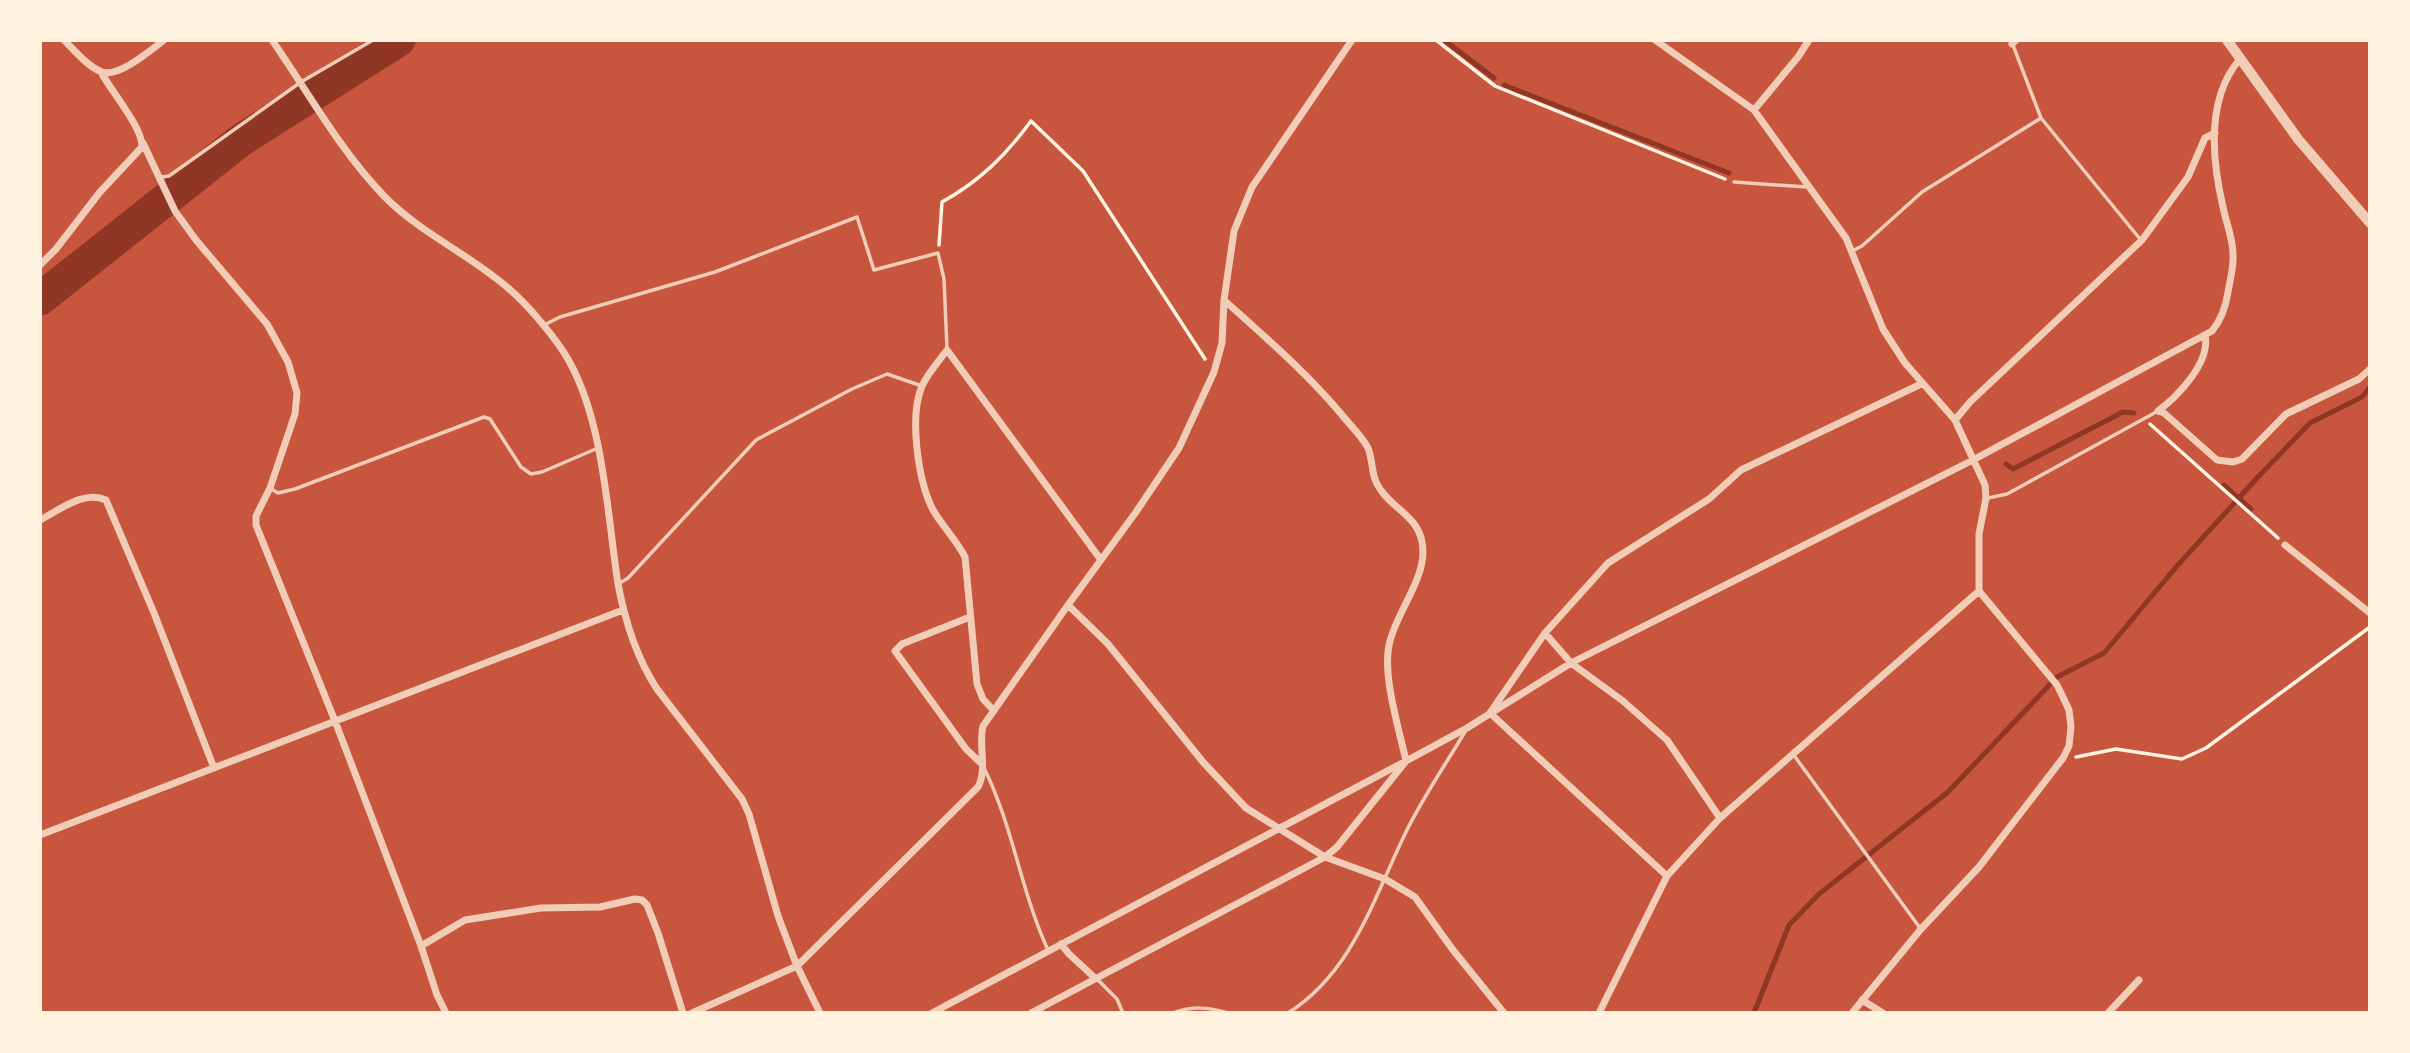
<svg xmlns="http://www.w3.org/2000/svg" width="2410" height="1053" viewBox="0 0 2410 1053" font-family="'Playfair Display',serif">
<rect width="100%" height="100%" fill="#c8553d"/>
<g fill="none" stroke-linecap="round" stroke-linejoin="round">
<path stroke="#8f3625" stroke-width="5" d="M1444,40L1494,78
M1504,85L1729,173
M2006,464L2013,469L2123,412L2134,413
M2224,485L2251,509
M1754,1013L1789,925L1819,894L1948,792L2057,677L2104,653L2177,566L2257,478L2310,423L2362,397L2370,387"/>
<path stroke="#8f3625" stroke-width="33" d="M40,299L241,140L399,40"/>
<path stroke="#fff3e0" stroke-width="3.5" d="M1436,40L1495,86L1725,179
M939,245L942,202C980,181 1006,155 1031,121L1083,171L1205,359
M2150,424L2278,538
M2076,757L2116,749L2182,759L2206,748L2370,627"/>
<path stroke="#f1ccb7" stroke-width="3.5" d="M2011,40L2041,118L2140,239
M161,177L169,176L301,82L373,40
M1734,182L1807,187
M1852,251L1862,246L1922,192L2041,118
M544,325L560,317L715,272L857,217L874,270L938,253L944,279L947,349
M270,488L278,493L295,489L484,417L490,419L521,467L531,474L542,472L598,448
M1988,498L2007,494L2158,411
M618,584L628,578L756,440L852,389L887,374L922,386
M1793,754L1920,928
M984,768C1013,826 1021,892 1048,950
M1097,979L1117,999L1123,1013
M1173,1013C1192,1006 1208,1007 1228,1013
M1288,1013C1353,972 1374,897 1406,832C1423,797 1446,764 1466,730"/>
<path stroke="#f1ccb7" stroke-width="7" d="M64,40C74,50 88,67 102,72C118,78 151,50 164,40
M272,40C308,92 339,149 384,196C420,233 469,254 508,288C527,304 557,339 569,361C604,424 607,513 618,584C625,621 636,657 657,689L742,799L749,814L778,916L797,966L820,1013
M1655,40L1754,110L1846,238L1883,329L1905,363L1955,420L1985,485L1986,498L1979,534V591L2057,685L2062,695L2069,710L2071,727L2069,746L2063,758L1979,867L1921,929L1852,1013
M2012,44L2016,40
M1754,110L1798,57L1809,40
M143,143L175,211L196,240L267,324L288,362L297,393L295,414L270,488L256,516V525L335,721L421,946L437,995L446,1013
M40,265L56,249L100,192L142,147C143,128 111,91 101,72
M2205,335C2211,362 2178,396 2158,411L2164,413L2217,460L2233,462L2242,459L2286,414L2359,379L2370,369
M1955,420L1970,402L2142,240L2188,177L2205,138L2215,133
M40,520C60,510 83,490 106,500L154,613L214,768
M2285,545L2370,613
M1068,605L1108,644L1203,762L1246,808L1325,857L1385,879L1415,897L1453,950L1504,1013
M970,617L902,644L895,651L966,749L982,764
M1545,633L1571,663L1623,701L1667,740L1720,818
M994,711L983,699L977,684L965,557C956,539 941,525 932,508C918,479 909,416 922,386C928,373 939,361 947,350L1101,560
M40,835L623,610
M1667,876L1490,713L1545,633L1608,563L1709,499L1741,470L1921,384
M1061,944L1069,954L1095,978
M421,946L465,920L541,908L600,907L635,899L642,900L647,905L658,933L683,1013
M1862,1000L1883,1013
M692,1013L797,966L978,787C988,768 978,747 983,726L1068,605L1136,512L1179,448L1214,372L1222,343L1224,300L1234,231L1252,187L1352,40
M932,1013L1406,761C1399,728 1381,673 1390,641C1397,613 1423,581 1423,552C1423,515 1391,511 1377,484C1371,473 1373,460 1368,448C1362,436 1350,425 1342,415C1306,372 1265,337 1224,300
M1031,1013L1325,857L1337,847L1406,761L1467,728L1571,663L1973,460L2212,331C2221,320 2226,306 2228,292C2230,280 2234,267 2233,254C2233,238 2226,223 2223,207C2212,160 2206,98 2240,59
M1599,1013L1667,876L1720,818L1979,591
M2108,1013L2139,980"/>
<path stroke="#f1ccb7" stroke-width="10" d="M2227,40L2298,139L2370,223"/>
</g>
<rect width="2410" height="1053" fill="none" stroke="#fff3e0" stroke-width="84"/>
</svg>
